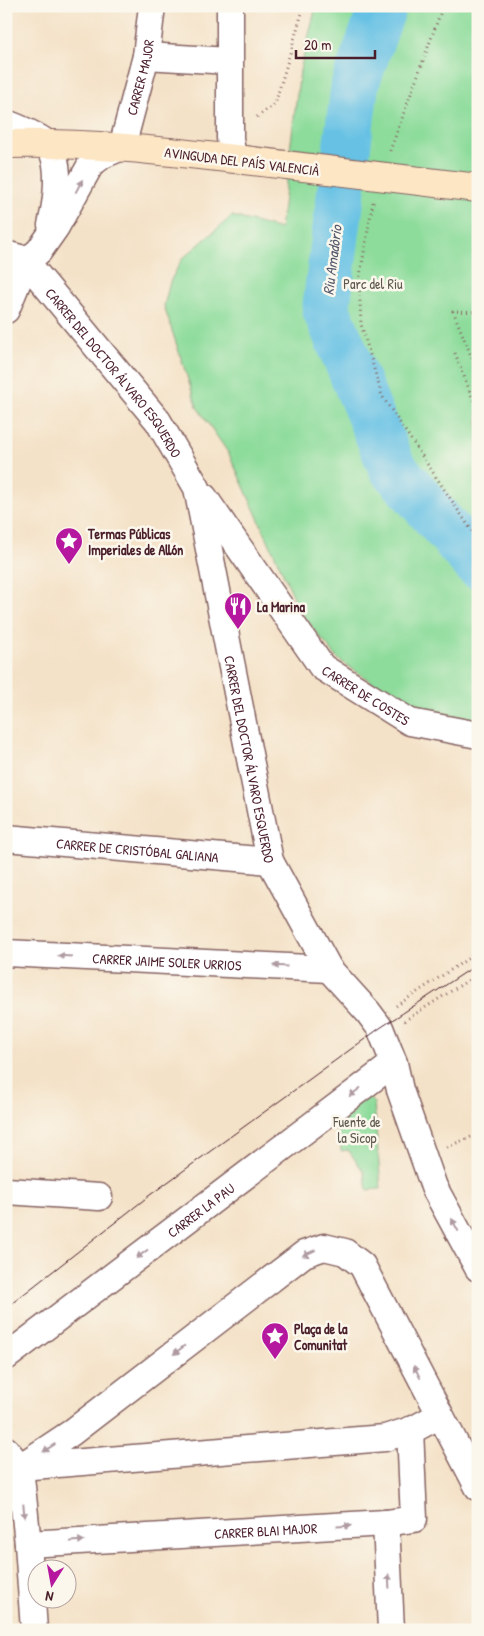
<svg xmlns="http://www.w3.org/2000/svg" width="484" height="1636" viewBox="0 0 484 1636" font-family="'Patrick Hand',sans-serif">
<rect width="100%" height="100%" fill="#fbf7ec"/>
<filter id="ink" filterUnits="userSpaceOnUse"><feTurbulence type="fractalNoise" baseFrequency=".02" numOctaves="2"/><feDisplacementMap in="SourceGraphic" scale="10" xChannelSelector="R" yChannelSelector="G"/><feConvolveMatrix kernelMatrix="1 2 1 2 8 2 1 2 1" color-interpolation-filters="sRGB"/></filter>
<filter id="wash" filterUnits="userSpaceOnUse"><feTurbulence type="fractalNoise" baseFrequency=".0096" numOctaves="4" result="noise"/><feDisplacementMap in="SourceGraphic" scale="20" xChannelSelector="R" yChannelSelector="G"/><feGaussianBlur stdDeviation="1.12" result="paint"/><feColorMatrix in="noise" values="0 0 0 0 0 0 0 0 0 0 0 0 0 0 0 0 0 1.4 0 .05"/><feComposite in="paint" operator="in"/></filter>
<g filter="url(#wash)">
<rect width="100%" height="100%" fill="#f4e2c8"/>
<path fill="#8ddc9b" stroke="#6c7e63" d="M316,6H478V720L412,709L339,660L302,615L229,454L197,407L164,306L170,282L182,259L232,216L280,229L300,71Z
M368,1097L374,1103L381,1189L367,1190L364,1172L348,1150L341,1151L339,1134L329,1124Z"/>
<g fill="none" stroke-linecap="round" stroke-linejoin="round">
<path stroke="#66c1e4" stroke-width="48" d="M383,6L355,84L326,309L392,467L478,565"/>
</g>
</g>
<g filter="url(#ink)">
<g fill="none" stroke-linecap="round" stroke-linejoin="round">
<g stroke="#866362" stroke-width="29">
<g id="street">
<path d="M230,6V138L233,159"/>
<path d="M146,56L229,61"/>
<path d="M6,123C19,128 34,134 45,142C64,158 56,204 51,225"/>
<path id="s1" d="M9,255L24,259L33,256L39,251L56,227L91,164L103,155L122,147L146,56L152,6"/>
<path id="s2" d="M24,259L158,421L197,488L270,861L329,969L368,1012L380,1028L394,1063L400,1090L434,1187L478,1268"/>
<path d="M6,310L20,276L24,259"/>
<path id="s3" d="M204,497L322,667L410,722L478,735"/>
<path id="s4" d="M6,838L270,861"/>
<path id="s5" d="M6,953L329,969"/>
<path d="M6,1191L99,1197"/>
<path id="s6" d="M6,1357L394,1063"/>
<path d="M440,1415L414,1429L385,1438L20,1467L71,1433L304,1254L324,1247L345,1252L362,1265L478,1487"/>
<path d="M6,1450L20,1467L28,1544L34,1630"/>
<path d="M386,1523L391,1630"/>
<path id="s7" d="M28,1544L386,1523L414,1519L410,1430"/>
</g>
</g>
<g stroke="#866362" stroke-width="30">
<path id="secondary" d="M6,144C86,142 165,151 244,160"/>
</g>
<path stroke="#866362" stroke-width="3" stroke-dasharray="1 4" stroke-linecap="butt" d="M257,117L275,104L304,6
M390,151L443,6
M373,202L359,281L361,324L382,396L478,540
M478,312L453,311L478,373
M455,353L474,402L478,400
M396,1006L478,952
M404,1021L478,974
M447,1147L478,1134"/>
<use href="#street" stroke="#fff" stroke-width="26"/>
<use href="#secondary" stroke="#fce6c4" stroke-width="28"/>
<path stroke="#4a1f2b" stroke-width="1" d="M6,1308L150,1195L380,1028L478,964"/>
<g stroke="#866362" stroke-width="30" stroke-linecap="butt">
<path id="secondary-bridge" d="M244,160L478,188"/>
</g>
<use href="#secondary-bridge" stroke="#fce6c4" stroke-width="28"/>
</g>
<defs><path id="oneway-solid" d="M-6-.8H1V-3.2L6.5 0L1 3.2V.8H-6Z" transform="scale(1.25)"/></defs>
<g fill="#ae9aa0">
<use href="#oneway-solid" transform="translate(79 186) rotate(-62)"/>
<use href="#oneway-solid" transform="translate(65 956) rotate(-177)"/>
<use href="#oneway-solid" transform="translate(280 966) rotate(-177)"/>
<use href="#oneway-solid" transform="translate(355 1092) rotate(143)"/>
<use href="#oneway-solid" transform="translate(455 1225) rotate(-118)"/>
<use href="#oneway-solid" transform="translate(309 1253) rotate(156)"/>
<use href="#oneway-solid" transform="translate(142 1254) rotate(143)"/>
<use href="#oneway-solid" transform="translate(179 1350) rotate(142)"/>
<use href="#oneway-solid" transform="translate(417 1372) rotate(-118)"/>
<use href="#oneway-solid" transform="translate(49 1448) rotate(147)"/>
<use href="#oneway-solid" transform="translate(24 1511) rotate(84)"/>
<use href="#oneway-solid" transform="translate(344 1526) rotate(-3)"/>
<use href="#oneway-solid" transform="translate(77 1541) rotate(-3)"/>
<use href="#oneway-solid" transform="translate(389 1581) rotate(-93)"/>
</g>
</g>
<defs>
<g id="sight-pin" transform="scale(1.4375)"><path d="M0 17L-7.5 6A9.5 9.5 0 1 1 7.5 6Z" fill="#b5179e" stroke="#fbf7ec"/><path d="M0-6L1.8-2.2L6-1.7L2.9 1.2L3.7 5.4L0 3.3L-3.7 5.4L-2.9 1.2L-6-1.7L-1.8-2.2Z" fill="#fff"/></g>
<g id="restaurant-pin" transform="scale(1.4375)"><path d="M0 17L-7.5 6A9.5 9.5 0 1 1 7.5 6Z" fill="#b5179e" stroke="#fbf7ec"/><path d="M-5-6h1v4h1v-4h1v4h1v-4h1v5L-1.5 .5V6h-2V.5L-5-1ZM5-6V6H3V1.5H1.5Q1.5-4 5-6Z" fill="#fff"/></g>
</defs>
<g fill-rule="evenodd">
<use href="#sight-pin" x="69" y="541"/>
<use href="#restaurant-pin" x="238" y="606"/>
<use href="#sight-pin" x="275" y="1336"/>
</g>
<g text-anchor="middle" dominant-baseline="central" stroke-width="5" stroke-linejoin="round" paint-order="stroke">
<g font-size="14" fill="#4a1f2b" stroke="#fbf7ec">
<text stroke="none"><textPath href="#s1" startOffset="242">CARRER MAJOR</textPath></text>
<text transform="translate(242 161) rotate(7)">AVINGUDA DEL PAÍS VALENCIÀ</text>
<text stroke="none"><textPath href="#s2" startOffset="145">CARRER DEL DOCTOR ÁLVARO ESQUERDO</textPath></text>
<text stroke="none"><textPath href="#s3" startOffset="259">CARRER DE COSTES</textPath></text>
<text stroke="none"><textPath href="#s2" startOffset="564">CARRER DEL DOCTOR ÁLVARO ESQUERDO</textPath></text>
<text stroke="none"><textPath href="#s4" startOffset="132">CARRER DE CRISTÓBAL GALIANA</textPath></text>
<text stroke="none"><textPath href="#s5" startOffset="161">CARRER JAIME SOLER URRIOS</textPath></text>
<text stroke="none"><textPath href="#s6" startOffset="244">CARRER LA PAU</textPath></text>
<text stroke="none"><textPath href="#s7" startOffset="238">CARRER BLAI MAJOR</textPath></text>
</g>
<g font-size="14" fill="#5e584d" stroke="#fbf7ec">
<text x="373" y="283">Parc del Riu</text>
<text x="357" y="1121">Fuente de<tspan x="357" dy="16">la Sicop</tspan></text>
</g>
<g font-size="14" font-weight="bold" fill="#4a1f2b" stroke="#fbf7ec" text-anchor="start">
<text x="88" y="533">Termas Públicas<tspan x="88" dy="16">Imperiales de Allón</tspan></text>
<text x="257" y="606">La Marina</text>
<text x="294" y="1328">Plaça de la<tspan x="294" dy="16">Comunitat</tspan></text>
</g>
<g font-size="15" font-style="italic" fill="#54586c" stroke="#fbf7ec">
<text transform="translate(332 260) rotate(-83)">Riu Amadòrio</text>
</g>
</g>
<rect width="484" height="1636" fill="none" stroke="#fbf7ec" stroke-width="25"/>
<g transform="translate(52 1584) rotate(191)"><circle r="24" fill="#fbf7ec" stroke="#b4a19f"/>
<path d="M0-4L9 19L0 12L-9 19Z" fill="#b5179e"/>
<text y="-8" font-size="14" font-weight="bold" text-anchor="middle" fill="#4a1f2b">N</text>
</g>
<path d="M296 50v8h79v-8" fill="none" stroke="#4a1f2b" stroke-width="2.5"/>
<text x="304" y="50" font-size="15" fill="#4a1f2b" stroke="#fbf7ec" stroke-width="4" paint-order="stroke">20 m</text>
</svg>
